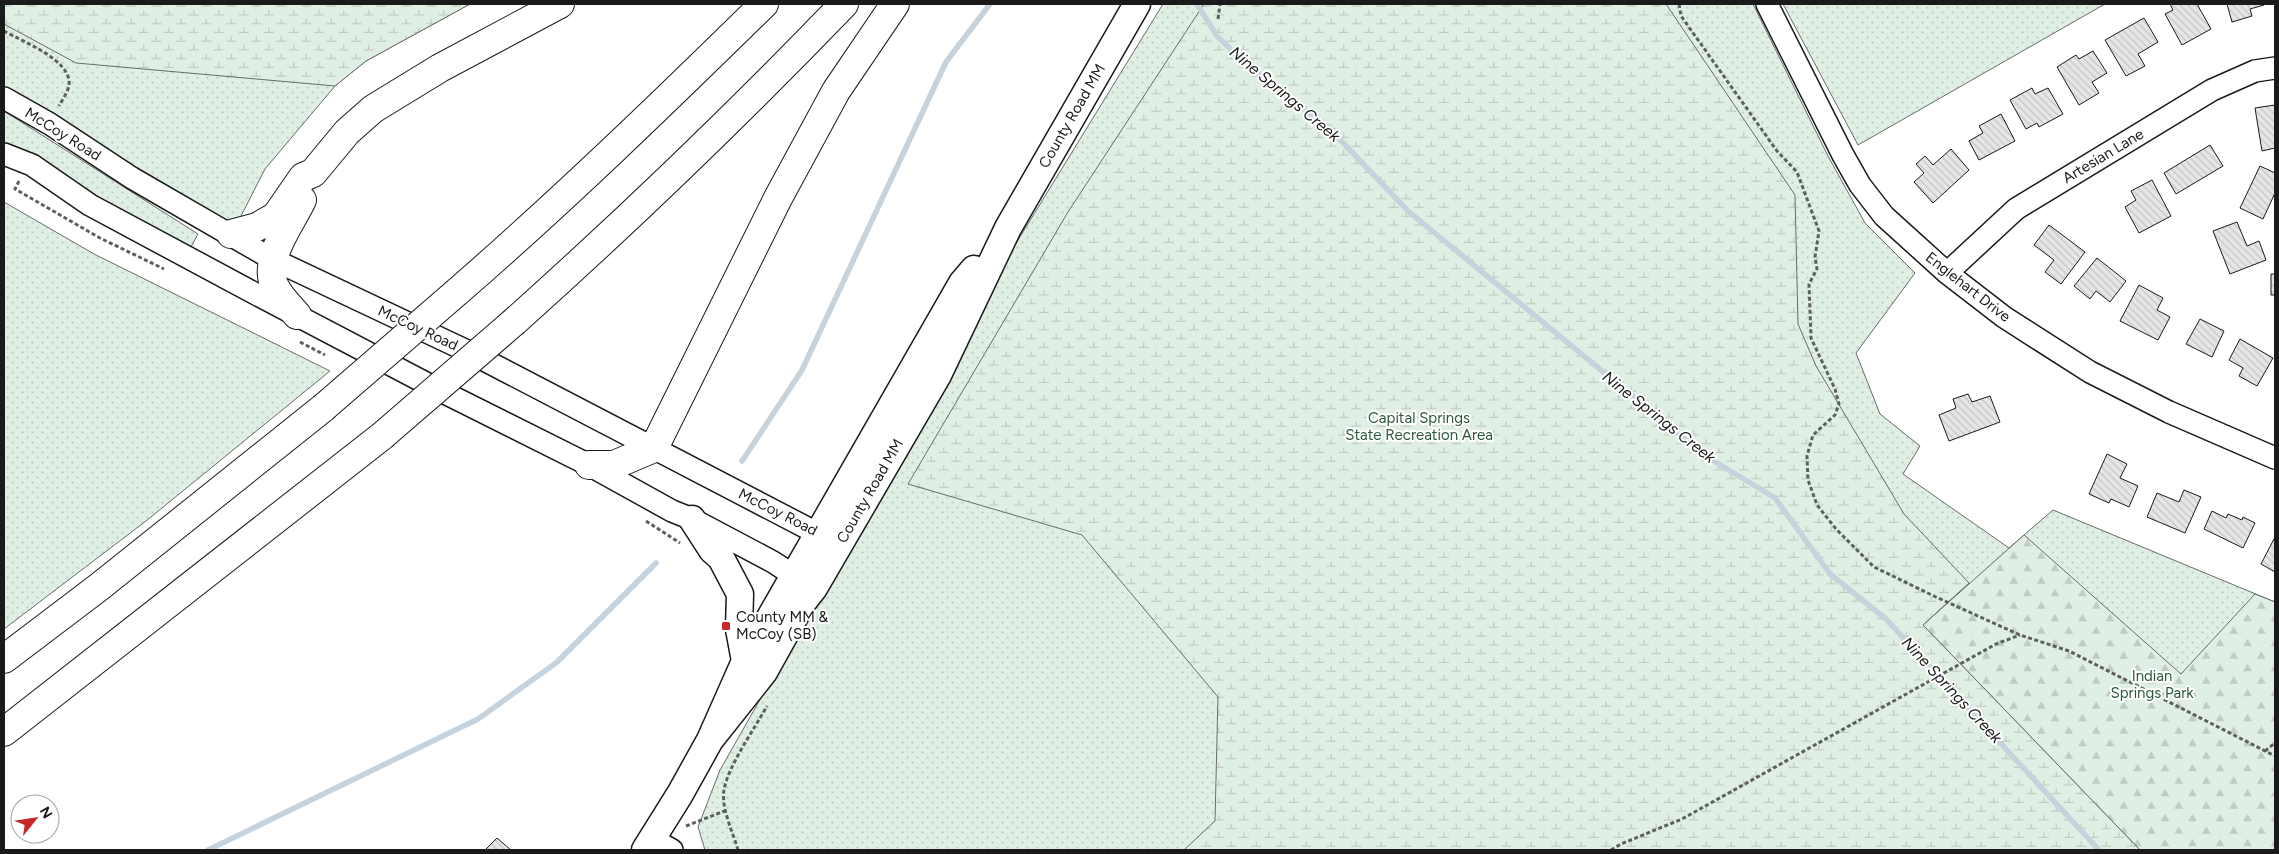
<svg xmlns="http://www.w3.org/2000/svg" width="2279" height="854" viewBox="0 0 2279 854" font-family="Figtree,sans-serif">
<defs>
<pattern id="grass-dots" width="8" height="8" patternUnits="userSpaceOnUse" patternTransform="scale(1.25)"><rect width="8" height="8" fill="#e0efe3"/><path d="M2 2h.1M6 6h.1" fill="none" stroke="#c0ccc2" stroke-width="1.8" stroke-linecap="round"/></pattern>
<pattern id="forest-firs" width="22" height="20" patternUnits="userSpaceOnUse" patternTransform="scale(1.25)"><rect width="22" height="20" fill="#e0efe3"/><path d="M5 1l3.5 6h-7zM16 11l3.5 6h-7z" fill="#c0ccc2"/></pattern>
<pattern id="wetland-marsh" width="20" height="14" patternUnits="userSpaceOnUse" patternTransform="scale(1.25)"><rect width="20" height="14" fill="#e0efe3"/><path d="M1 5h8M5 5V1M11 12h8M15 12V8" fill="none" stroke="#c0ccc2"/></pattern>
<pattern id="building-back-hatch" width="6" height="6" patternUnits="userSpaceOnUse" patternTransform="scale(1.25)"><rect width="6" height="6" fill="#e6e6e6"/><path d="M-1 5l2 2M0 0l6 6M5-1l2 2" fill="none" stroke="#c5c5c5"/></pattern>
</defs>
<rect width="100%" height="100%" fill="#fff"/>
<path fill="url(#grass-dots)" stroke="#6a6a6a" d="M4,4H470L366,61L335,86L265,169L237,224H226L4,92Z
M1163,4H1753L1828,156L1865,223L1915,273L1856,353L1880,414L1920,446L1903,474L2009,548L2053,510L2275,602V850H705L698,827L720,770L892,467L983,297Z
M1783,4H2105L1858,145Z
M4,111L198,234L186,256L4,156Z
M4,202L94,254L330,371L146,521L4,629Z"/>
<path fill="url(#forest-firs)" stroke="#6a6a6a" d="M2024,535L2181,674L2255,594L2275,602V850H2140L1923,625Z"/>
<path fill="url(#wetland-marsh)" stroke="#6a6a6a" d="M4,4H470L366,61L335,86L76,63L4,24Z
M1204,4H1666L1795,195L1798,324L1816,366L1904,514L1969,583L1923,625L2140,850H1184L1215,821L1218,697L1082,535L908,484L1068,212Z"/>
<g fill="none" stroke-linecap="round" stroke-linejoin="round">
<path stroke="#c6d2dc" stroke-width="5.5" d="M1197,4L1217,36L1250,68L1328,127L1408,211L1704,455L1775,498L1830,574L1886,619L2099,850
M742,461L802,370L946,62L990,4
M208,850L478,719L556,663L656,563"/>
</g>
<path fill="url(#building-back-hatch)" stroke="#1a1a1a" d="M2170,4H2197L2211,29L2182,45L2165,14L2173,10Z
M2227,4H2263L2264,5L2250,9L2252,16L2232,22Z
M2144,18L2158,42L2138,54L2145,66L2126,76L2105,40Z
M2093,51L2107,73L2092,82L2099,93L2079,105L2057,67L2076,55L2079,59Z
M2032,88L2035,94L2048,88L2063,114L2039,127L2037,123L2026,129L2010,100Z
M2275,105V148L2262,151L2255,108Z
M2001,114L2015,141L1979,160L1969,141L1983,133L1979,126Z
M2210,145L2223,166L2176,194L2164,173Z
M1951,149L1969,170L1933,203L1914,182L1924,173L1916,164L1925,156L1933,165Z
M2260,166L2275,173V193L2263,219L2240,208Z
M2152,180L2171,216L2139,233L2125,207L2136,200L2131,191Z
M2237,222L2247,246L2259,241L2266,260L2230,274L2213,231Z
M2049,225L2085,252L2061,284L2045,272L2054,260L2034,245Z
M2097,258L2126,281L2110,302L2096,291L2090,299L2074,286Z
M2271,274H2275V295H2271Z
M2139,285L2163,298L2157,310L2170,317L2158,340L2120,321Z
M2200,319L2224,331L2212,357L2186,344Z
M2240,339L2273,358L2257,386L2239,376L2243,368L2229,360Z
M1968,394L1972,402L1990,396L2000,422L1949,441L1939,415L1956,408L1953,399Z
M2107,454L2127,464L2120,478L2138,486L2129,507L2111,499L2109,503L2089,494Z
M2184,490L2201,497L2185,533L2147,517L2157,493L2179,502Z
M2212,511L2226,518L2228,514L2242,520L2243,517L2255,523L2243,548L2204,529Z
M2275,537V572L2261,564Z
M497,838L511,850H485Z"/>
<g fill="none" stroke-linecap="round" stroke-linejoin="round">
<g stroke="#1a1a1a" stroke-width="24">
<path id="minor" d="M1767,4L1843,155L1860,185L1884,216L1947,273L2004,317L2090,372L2169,412L2275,458
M4,98L50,124L132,178L272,259L467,351L832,541
M4,154L32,165L90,205L254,293L437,389L589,465L672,511L692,519L773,562L807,584
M1947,273L2016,209L2212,90L2255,71L2275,68
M653,839L672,850"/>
</g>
<g stroke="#1a1a1a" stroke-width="29">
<path id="major" d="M692,519L712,550L721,558L740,594L739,629L745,661
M710,740L764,672L803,602L814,588L938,375L1008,228L1137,4
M645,850L680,794L710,740L745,661L962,283L974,269"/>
</g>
<g stroke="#1a1a1a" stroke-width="30">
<path id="highway" d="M231,234L257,227L276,216L303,177L313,173L347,132L373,109L440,68L560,4
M457,292C563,200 664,102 764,4
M297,315C290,307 280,297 275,287C262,260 290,225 302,200
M515,321C629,219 738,114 844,4
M589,465H614L654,448L778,198L836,91L895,4
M4,659L99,587L323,408
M4,732L382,436"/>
</g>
<path stroke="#5f5f5f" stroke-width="3" stroke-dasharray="4 2.5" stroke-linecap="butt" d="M1679,4L1681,16L1777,151L1797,172L1819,231L1815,257L1817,269L1809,284L1811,338L1835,389L1839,404L1835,415L1813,435L1807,456L1808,480L1817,505L1836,529L1874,567L1936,597L2020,635L2069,651L2275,756
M1218,19L1220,4
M4,31C23,42 72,60 69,85C68,92 62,100 59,106
M19,181L15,189L100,238L164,269
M300,342L325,355
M646,521L680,543
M2265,751L2275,743
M686,826L727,810
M738,850C733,832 721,809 724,790C728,766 755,728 767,706
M1611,850L1621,844L1682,819L1996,644L2020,635"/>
<use href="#minor" stroke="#fff" stroke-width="21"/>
<use href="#major" stroke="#fff" stroke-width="26"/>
<use href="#highway" stroke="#fff" stroke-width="28"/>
<g stroke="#1a1a1a" stroke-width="30" stroke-linecap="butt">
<path id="highway-bridge" d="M323,408L457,292
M382,436L515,321"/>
</g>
<use href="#highway-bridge" stroke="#fff" stroke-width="28"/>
</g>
<rect fill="#c62828" stroke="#fff" stroke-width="2" x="721" y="621" width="10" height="10" rx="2.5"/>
<g text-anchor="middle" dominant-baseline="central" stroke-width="4" stroke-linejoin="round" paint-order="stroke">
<g font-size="15" fill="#1a1a1a" stroke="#fff">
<text transform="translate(1072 116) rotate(-60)">County Road MM</text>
<text transform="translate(63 134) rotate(32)">McCoy Road</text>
<text transform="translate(2103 156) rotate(-31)">Artesian Lane</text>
<text transform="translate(1968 287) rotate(38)">Englehart Drive</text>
<text transform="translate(418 328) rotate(25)">McCoy Road</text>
<text transform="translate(870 491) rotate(-60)">County Road MM</text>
<text transform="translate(778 512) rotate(27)">McCoy Road</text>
</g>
<g font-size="15" fill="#2b5a34" stroke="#fff">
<text x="1419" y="418">Capital Springs<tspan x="1419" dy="17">State Recreation Area</tspan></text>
<text x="2152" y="676">Indian<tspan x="2152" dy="17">Springs Park</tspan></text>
</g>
<g font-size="15" fill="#1a1a1a" stroke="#fff" text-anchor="start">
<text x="736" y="617">County MM &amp;<tspan x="736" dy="17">McCoy (SB)</tspan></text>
</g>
<g font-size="16" font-style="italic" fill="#1a1a1a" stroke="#fff">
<text transform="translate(1285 94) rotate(40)">Nine Springs Creek</text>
<text transform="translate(1659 417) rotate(38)">Nine Springs Creek</text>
<text transform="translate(1952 690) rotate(47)">Nine Springs Creek</text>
</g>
</g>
<rect width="2279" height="854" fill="none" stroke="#1a1a1a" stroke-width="10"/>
<g transform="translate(35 819) rotate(60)"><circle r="24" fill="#ffffff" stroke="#a3a3a3"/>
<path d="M0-4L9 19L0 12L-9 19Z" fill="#c62828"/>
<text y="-8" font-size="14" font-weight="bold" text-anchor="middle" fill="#1a1a1a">N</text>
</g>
</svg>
